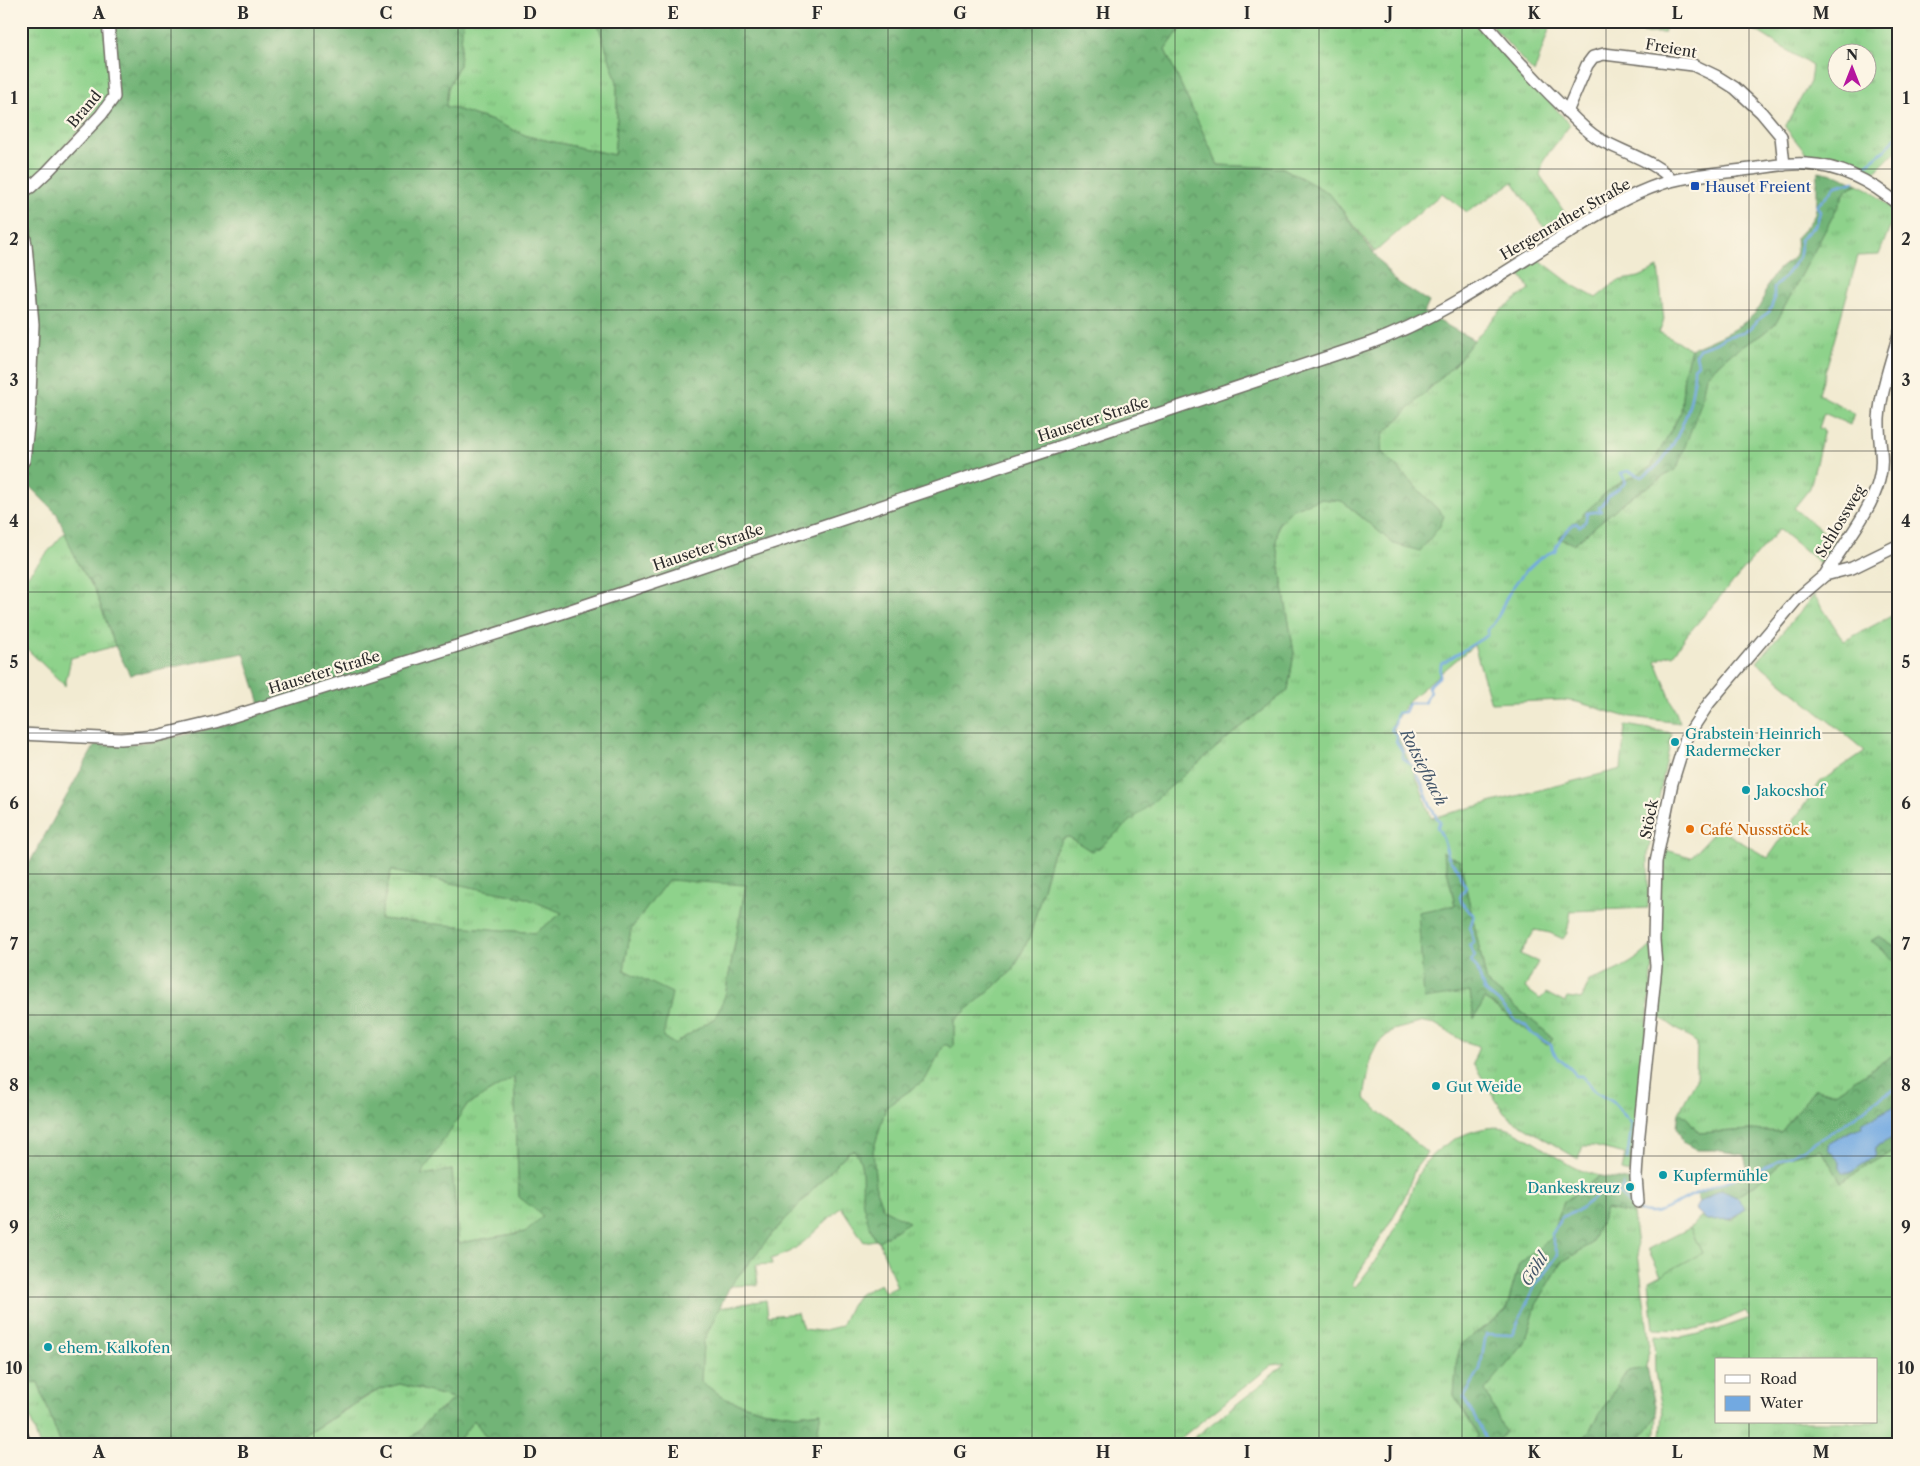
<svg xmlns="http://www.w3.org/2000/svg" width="1920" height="1466" viewBox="0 0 1920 1466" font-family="'Libre Caslon Text',serif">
<defs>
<pattern id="grass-tufts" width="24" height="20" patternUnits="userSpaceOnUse" patternTransform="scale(1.25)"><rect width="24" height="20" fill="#8ed28b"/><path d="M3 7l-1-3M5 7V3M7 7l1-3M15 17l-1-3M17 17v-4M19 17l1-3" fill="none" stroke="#7bb478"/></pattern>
<pattern id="forest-crowns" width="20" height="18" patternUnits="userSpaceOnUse" patternTransform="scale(1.25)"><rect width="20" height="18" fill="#72b477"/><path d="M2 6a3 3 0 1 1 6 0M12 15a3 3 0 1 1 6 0" fill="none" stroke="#5e9362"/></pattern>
</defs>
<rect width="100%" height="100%" fill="#fcf5e5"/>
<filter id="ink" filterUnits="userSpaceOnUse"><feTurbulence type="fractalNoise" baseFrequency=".02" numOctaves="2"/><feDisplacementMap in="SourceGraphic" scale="10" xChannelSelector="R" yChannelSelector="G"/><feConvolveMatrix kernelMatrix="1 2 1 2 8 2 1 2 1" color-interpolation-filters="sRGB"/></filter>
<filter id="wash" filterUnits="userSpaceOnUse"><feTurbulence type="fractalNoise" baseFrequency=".0096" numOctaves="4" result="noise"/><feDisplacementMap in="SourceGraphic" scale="20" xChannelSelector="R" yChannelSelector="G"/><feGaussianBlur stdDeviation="1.12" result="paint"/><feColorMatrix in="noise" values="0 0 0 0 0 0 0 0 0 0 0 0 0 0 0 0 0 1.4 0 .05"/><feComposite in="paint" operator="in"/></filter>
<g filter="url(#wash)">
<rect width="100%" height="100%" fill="#f2ebd2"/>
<path fill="url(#grass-tufts)" stroke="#5c7e5b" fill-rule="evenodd" d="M21,21H104L110,93L105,103L38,174L21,184Z
M463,21H597L617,82V121L614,155L527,136L493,121L446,106L448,88L459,65Z
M1186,21H1247L1253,27L1267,21H1480L1570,125L1544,159L1540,175L1570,221L1548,233L1513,182L1467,212L1442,193L1375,252L1329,193L1283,168L1218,165L1165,50Z
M1488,21H1552L1534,73Z
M1628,21H1668L1664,33H1645Z
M1741,21H1899V148L1873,174L1864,175L1839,165L1808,156L1785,127L1810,82L1812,66ZM1838,52H1868V82H1838Z
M1858,184L1870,190L1899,215L1889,229L1879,255L1858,256L1819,394L1854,413L1850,425L1824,413L1819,428L1824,430L1810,488L1794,508L1836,542L1820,563L1779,529L1687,635L1673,655H1668L1656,661L1680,723L1623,716L1577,702L1562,700L1491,703L1474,645L1409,700L1392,725L1418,781L1431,818L1621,769L1625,725L1672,733L1648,853V908L1571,911L1567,933L1563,939L1550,933L1535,930L1520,954L1538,962L1525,988L1540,999L1546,993L1565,1003L1567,997L1582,999L1589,981C1612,973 1634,964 1651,946L1653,965L1638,1113L1629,1173L1622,1171L1625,1154L1593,1146H1583L1578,1159L1513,1120L1504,1113L1473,1063L1479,1046L1463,1041L1435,1024L1424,1022L1393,1030L1378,1043L1371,1057L1364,1098L1427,1153L1415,1169L1405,1196L1388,1226L1352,1284L1355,1287C1373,1267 1391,1237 1403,1213C1411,1196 1414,1176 1427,1161C1442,1142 1480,1123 1505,1128C1521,1132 1552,1155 1568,1164C1577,1170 1589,1173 1600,1176L1564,1202L1550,1239L1519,1264L1506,1311L1461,1344L1457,1359L1454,1395L1478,1436L1474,1445H1185L1262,1384L1285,1363L1272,1365L1172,1445H815L821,1412L796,1415L762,1410L726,1399L701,1382L703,1342L719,1308L766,1300L768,1316L798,1313L803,1329L821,1331L841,1326L849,1309L858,1295L880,1284L885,1292L897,1287L879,1241L908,1222L883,1209L876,1190L873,1151L886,1107L925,1080L944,1044L954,1045V1021L1013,970L1030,936L1052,855L1063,838L1069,837L1091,851L1231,735L1288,690L1294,653L1276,544L1278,525L1292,509L1320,499L1342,501L1394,544L1444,516L1381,451L1383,434L1457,362L1474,340L1501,310L1530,289L1518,271L1537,258L1574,286L1596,298L1617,281L1639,277L1658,268L1664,320L1659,332L1691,349L1684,373L1681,412L1651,467L1611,488L1558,538L1574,544L1625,501L1677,468L1706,376L1727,356L1761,335L1776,323L1847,189ZM1443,852L1460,861L1487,983L1553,1038L1547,1045L1485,999L1474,1018L1470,992L1418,912L1455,906Z
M65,532L78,564L95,590L115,646L71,658L65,686L21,643V583Z
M1814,595L1844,641L1899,612V949L1879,936L1871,941L1899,965V1051L1835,1093L1815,1089L1781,1132L1751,1130L1699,1133L1687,1118L1679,1112L1696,1080L1697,1043L1657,1015L1661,961L1658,940L1662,849L1691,857L1718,828L1768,858L1820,782L1865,751L1757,662Z
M391,871L526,898L563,913L535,933L379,919Z
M668,880L746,884L725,996L715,1018L674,1044L663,1037L624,970L631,929Z
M514,1077L519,1197L544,1216L525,1232L458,1243L452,1170L420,1176L466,1106Z
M1899,1147V1445H1660L1663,1414L1655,1373L1654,1336L1681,1338L1719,1329L1750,1318L1746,1311L1718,1323L1690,1330L1654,1329L1649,1281L1702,1253L1690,1228L1701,1216L1707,1220L1733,1219L1745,1208L1736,1197L1753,1186L1788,1157L1821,1149L1841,1182ZM1716,1360H1876V1422H1716Z
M854,1150C867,1165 860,1189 864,1206C867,1218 871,1229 875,1240L864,1242L841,1207L805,1241L790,1252L771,1259L772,1264L756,1265L758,1285L730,1286L772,1234L848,1152Z
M1606,1209L1633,1214L1649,1340L1647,1368L1627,1371L1580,1445H1494L1504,1432L1484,1390L1525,1343L1536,1305L1562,1262L1591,1244Z
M26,1382H38L61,1445H39L21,1390V1383Z
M400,1384L453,1398L446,1406L434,1413L405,1445H289L370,1395L381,1389Z
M1657,1415L1655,1445H1636Z
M474,1420L492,1444V1445H455Z"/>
<path fill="url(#forest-crowns)" stroke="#4e7051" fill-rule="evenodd" d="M112,21H463L459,65L448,88L446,106L493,121L527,136L614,155L617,121V82L597,21H1186L1165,50L1218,165L1283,168L1329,193L1394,280L1429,302L1424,313L1474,340L1457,362L1383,434L1381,451L1444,516L1440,526L1420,551L1394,544L1342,501L1320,499L1292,509L1278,525L1276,544L1294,653L1288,690L1231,735L1099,848L1091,851L1069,837L1063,838L1052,855L1030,936L1013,970L954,1021V1045L951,1048L948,1045H944L925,1080L886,1107L873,1151L876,1190L883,1209L909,1222L879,1241L875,1240C871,1229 866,1217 863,1205C860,1188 867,1164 854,1150L848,1152L772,1234L730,1286L703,1342L701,1382L726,1399L762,1410L796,1415L821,1412L815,1445H492L474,1420L455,1445H405L434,1413L446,1406L453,1398L400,1384L381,1389L370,1394L289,1445H61L38,1382L21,1383V878L95,745C152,747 208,729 263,713L244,653L130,675L115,646L95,590L78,564L57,514L21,478V197L118,99ZM391,871L526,898L562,913L535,933L380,919ZM668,880L746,885L725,996L715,1018L674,1044L663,1037L672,993L624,970L631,929ZM514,1077L519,1197L543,1216L525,1232L459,1243L452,1170L421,1175L466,1106Z
M1819,171L1838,175L1858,184L1847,189L1776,323L1761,335L1727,356L1706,376L1701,403L1677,468L1625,501L1574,544L1558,538L1611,488L1651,467L1681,412L1684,373L1691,349C1714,339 1745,328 1760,307C1764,302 1764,294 1766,288C1768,284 1771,279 1774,275C1786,258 1799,265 1796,238C1801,232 1808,226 1812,219C1821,206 1814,186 1819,171Z
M1443,852L1460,861L1487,983L1553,1038L1547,1045L1485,999L1474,1019L1470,992L1424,999L1418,912L1455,905Z
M1879,936L1899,949V965L1871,941Z
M1899,1051V1104L1863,1123L1862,1127L1850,1131L1828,1144L1829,1150L1840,1162V1168L1850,1173L1875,1156L1876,1147L1899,1134V1147L1841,1182L1821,1149L1788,1157L1753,1186L1736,1197L1721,1190L1699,1202L1696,1195L1748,1172L1744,1155L1715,1150H1697L1683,1142L1677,1127L1679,1112L1687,1118L1699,1133L1751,1130L1781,1132L1815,1089L1835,1093Z
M1600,1176L1633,1181V1214L1606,1209L1591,1244L1562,1262L1536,1305L1525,1343L1485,1390L1505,1432L1494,1445H1474L1478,1435L1454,1395L1457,1359L1461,1344L1506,1311L1519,1264L1550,1239L1564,1202Z
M1647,1368L1657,1415L1636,1445H1580L1627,1371Z"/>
<path fill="#8ed28b" stroke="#5c7e5b" d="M1690,1228L1702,1253L1661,1275L1648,1249Z"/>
<path fill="#72a9e1" stroke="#4e6a86" d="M1899,1104V1134L1876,1147L1875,1156L1850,1173H1843L1840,1168V1162L1829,1150L1828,1144L1851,1131L1862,1127L1863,1123Z
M1721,1190L1736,1197L1745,1208L1731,1219L1707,1220L1695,1209L1699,1202Z"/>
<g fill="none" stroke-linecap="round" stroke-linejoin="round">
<path stroke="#72a9e1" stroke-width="2.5" d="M1861,171L1867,164L1886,149L1899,133
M1627,1160L1632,1124L1613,1102L1595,1092L1582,1076H1576C1570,1063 1553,1061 1551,1045L1532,1034L1526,1026L1516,1020L1501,1004L1484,990L1477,968L1471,961L1475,956L1469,945L1474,942L1470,928L1474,915C1467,910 1462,906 1460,897L1466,887C1459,879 1461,876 1458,869C1456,866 1452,864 1450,860C1445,849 1444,836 1437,827L1440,822C1424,803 1425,773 1403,758V752L1396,741L1398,735L1392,731L1391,728L1395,724L1397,713L1405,712L1409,703H1424L1430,692L1428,687L1440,676L1441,664L1488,635V629C1498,622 1500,610 1506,599C1514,582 1536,556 1555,551C1558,540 1567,528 1576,523L1580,527C1586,523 1586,520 1587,513L1601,511L1599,507C1605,503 1607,496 1613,492C1618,488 1621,488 1626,482L1621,473L1628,471L1642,477C1674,460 1695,404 1694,368L1698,364L1696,355L1699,349L1716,343L1725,337L1743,333L1752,327L1759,319L1769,312L1774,300V287C1780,283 1783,279 1788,272C1796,260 1803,258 1800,240L1817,223L1820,211L1817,206L1836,186L1854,181
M1618,1191L1623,1188V1184
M1485,1445L1486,1442C1482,1427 1471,1413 1464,1398L1480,1369L1486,1334L1512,1335L1535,1286L1558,1255L1551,1234L1562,1217L1577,1211L1598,1195L1611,1188C1627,1194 1627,1213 1651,1213C1664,1213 1686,1197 1699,1192C1719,1183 1740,1177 1760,1169C1786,1159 1812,1145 1835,1130C1857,1116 1875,1098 1899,1087"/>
</g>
</g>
<g filter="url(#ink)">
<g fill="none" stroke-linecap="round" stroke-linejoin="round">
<g stroke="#716e65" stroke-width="14">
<path id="minor" d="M1483,21C1508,50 1532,77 1559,103C1572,116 1583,129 1599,139C1615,149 1665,165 1671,181
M1567,112L1587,65L1593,57L1604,54L1693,65L1716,76L1735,88L1761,112L1781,136L1784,165
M21,192L31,187L47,172L101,115L114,97L108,21
M21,218L26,245L33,324L29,418L24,460L21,464
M1825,575C1842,546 1871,512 1879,480C1885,459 1878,440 1879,419C1881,390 1891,362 1899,334
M21,734L121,739L156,736L215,722L562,613L1370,343C1440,318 1504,272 1568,233C1598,214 1628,195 1661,184C1686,175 1724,173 1751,169C1769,167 1789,162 1807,164C1842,166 1872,182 1899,205
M1638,1202L1636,1177L1638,1144L1656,966L1654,940L1656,862L1672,783L1686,738L1709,703L1797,599L1825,575L1852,568L1899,545"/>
</g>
<use href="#minor" stroke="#fff" stroke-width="11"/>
<path stroke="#2b2b2b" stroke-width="2.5" d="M21,1414L31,1445"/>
</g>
</g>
<path fill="none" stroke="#2b2b2b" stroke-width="1" stroke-opacity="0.55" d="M171,21V1445M314,21V1445M458,21V1445M601,21V1445M745,21V1445M888,21V1445M1032,21V1445M1175,21V1445M1319,21V1445M1462,21V1445M1606,21V1445M1749,21V1360M21,169H1899M21,310H1899M21,451H1899M21,592H1899M21,733H1899M21,874H1899M21,1015H1899M21,1156H1899M21,1297H1899M1749,1422V1445"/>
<rect fill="#1a4fb4" stroke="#fcf5e5" stroke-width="2" x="1690" y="181" width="10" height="10" rx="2.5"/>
<g fill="#0f9aa8" stroke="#fcf5e5" stroke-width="2">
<circle cx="1675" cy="742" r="5"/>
<circle cx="1746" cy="790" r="5"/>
<circle cx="1436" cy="1086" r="5"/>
<circle cx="1663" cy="1175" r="5"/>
<circle cx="1630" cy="1187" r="5"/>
<circle cx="48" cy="1347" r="5"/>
</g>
<circle fill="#e8710a" stroke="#fcf5e5" stroke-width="2" cx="1690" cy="829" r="5"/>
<g text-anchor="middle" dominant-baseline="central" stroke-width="4.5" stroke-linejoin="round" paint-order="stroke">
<g font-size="15" fill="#2b2b2b" stroke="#fcf5e5">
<text transform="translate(1671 48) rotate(10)">Freient</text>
<text transform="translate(84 109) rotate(-50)">Brand</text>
<text transform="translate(1565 219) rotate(-30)">Hergenrather Straße</text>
<text transform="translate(1093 419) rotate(-18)">Hauseter Straße</text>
<text transform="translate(1840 521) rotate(-59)">Schlossweg</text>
<text transform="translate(708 547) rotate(-19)">Hauseter Straße</text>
<text transform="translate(324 672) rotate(-17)">Hauseter Straße</text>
<text transform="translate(1649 819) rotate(-79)">Stöck</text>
</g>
<g font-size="15" fill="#164399" stroke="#fcf5e5" text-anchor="start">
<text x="1705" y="186">Hauset Freient</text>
</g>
<g font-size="15" fill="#0d838f" stroke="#fcf5e5" text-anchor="start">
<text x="1685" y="733">Grabstein Heinrich<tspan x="1685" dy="17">Radermecker</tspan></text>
<text x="1756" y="790">Jakocshof</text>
<text x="1446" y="1086">Gut Weide</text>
<text x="1673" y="1175">Kupfermühle</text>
<text x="1620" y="1187" text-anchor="end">Dankeskreuz</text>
<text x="58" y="1347">ehem. Kalkofen</text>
</g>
<g font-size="15" fill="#c56008" stroke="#fcf5e5" text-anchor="start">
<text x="1700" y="829">Café Nussstöck</text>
</g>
<g font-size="16" font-style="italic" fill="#44576b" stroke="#fcf5e5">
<text transform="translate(1424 767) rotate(63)">Rotsiefbach</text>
<text transform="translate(1534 1269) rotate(-57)">Göhl</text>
</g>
</g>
<rect width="1920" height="1466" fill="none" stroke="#fcf5e5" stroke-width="55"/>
<rect x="1715" y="1358" width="162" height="65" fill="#fcf5e5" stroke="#a8a49b"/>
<rect x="1725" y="1375" width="25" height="8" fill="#ffffff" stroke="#a8a49b"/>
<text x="1760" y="1384" font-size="15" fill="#2b2b2b">Road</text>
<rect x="1725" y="1396" width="25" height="15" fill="#72a9e1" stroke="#a8a49b"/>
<text x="1760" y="1408" font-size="15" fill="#2b2b2b">Water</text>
<g transform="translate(1852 68)"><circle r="24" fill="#fcf5e5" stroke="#a8a49b"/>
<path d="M0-4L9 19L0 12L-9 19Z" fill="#b5179e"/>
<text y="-8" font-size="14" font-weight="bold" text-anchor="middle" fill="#2b2b2b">N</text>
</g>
<rect x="28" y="28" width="1864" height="1410" fill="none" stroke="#2b2b2b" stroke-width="2"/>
<g font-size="16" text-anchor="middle" font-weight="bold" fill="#2b2b2b">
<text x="99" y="19">A</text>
<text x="243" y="19">B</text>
<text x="386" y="19">C</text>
<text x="530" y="19">D</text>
<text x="673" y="19">E</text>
<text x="817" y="19">F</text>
<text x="960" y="19">G</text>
<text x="1103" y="19">H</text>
<text x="1247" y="19">I</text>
<text x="1390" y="19">J</text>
<text x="1534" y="19">K</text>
<text x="1677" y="19">L</text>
<text x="1821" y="19">M</text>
<text x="14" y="104">1</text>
<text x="1906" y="104">1</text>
<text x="14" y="245">2</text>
<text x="1906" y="245">2</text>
<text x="14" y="386">3</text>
<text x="1906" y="386">3</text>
<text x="14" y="527">4</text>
<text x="1906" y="527">4</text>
<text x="14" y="668">5</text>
<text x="1906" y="668">5</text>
<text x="14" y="809">6</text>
<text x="1906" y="809">6</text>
<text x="14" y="950">7</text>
<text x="1906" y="950">7</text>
<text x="14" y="1091">8</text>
<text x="1906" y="1091">8</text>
<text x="14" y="1233">9</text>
<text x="1906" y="1233">9</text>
<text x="14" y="1374">10</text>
<text x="1906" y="1374">10</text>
<text x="99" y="1458">A</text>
<text x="243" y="1458">B</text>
<text x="386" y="1458">C</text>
<text x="530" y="1458">D</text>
<text x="673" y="1458">E</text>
<text x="817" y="1458">F</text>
<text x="960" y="1458">G</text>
<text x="1103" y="1458">H</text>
<text x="1247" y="1458">I</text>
<text x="1390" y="1458">J</text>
<text x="1534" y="1458">K</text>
<text x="1677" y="1458">L</text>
<text x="1821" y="1458">M</text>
</g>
</svg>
